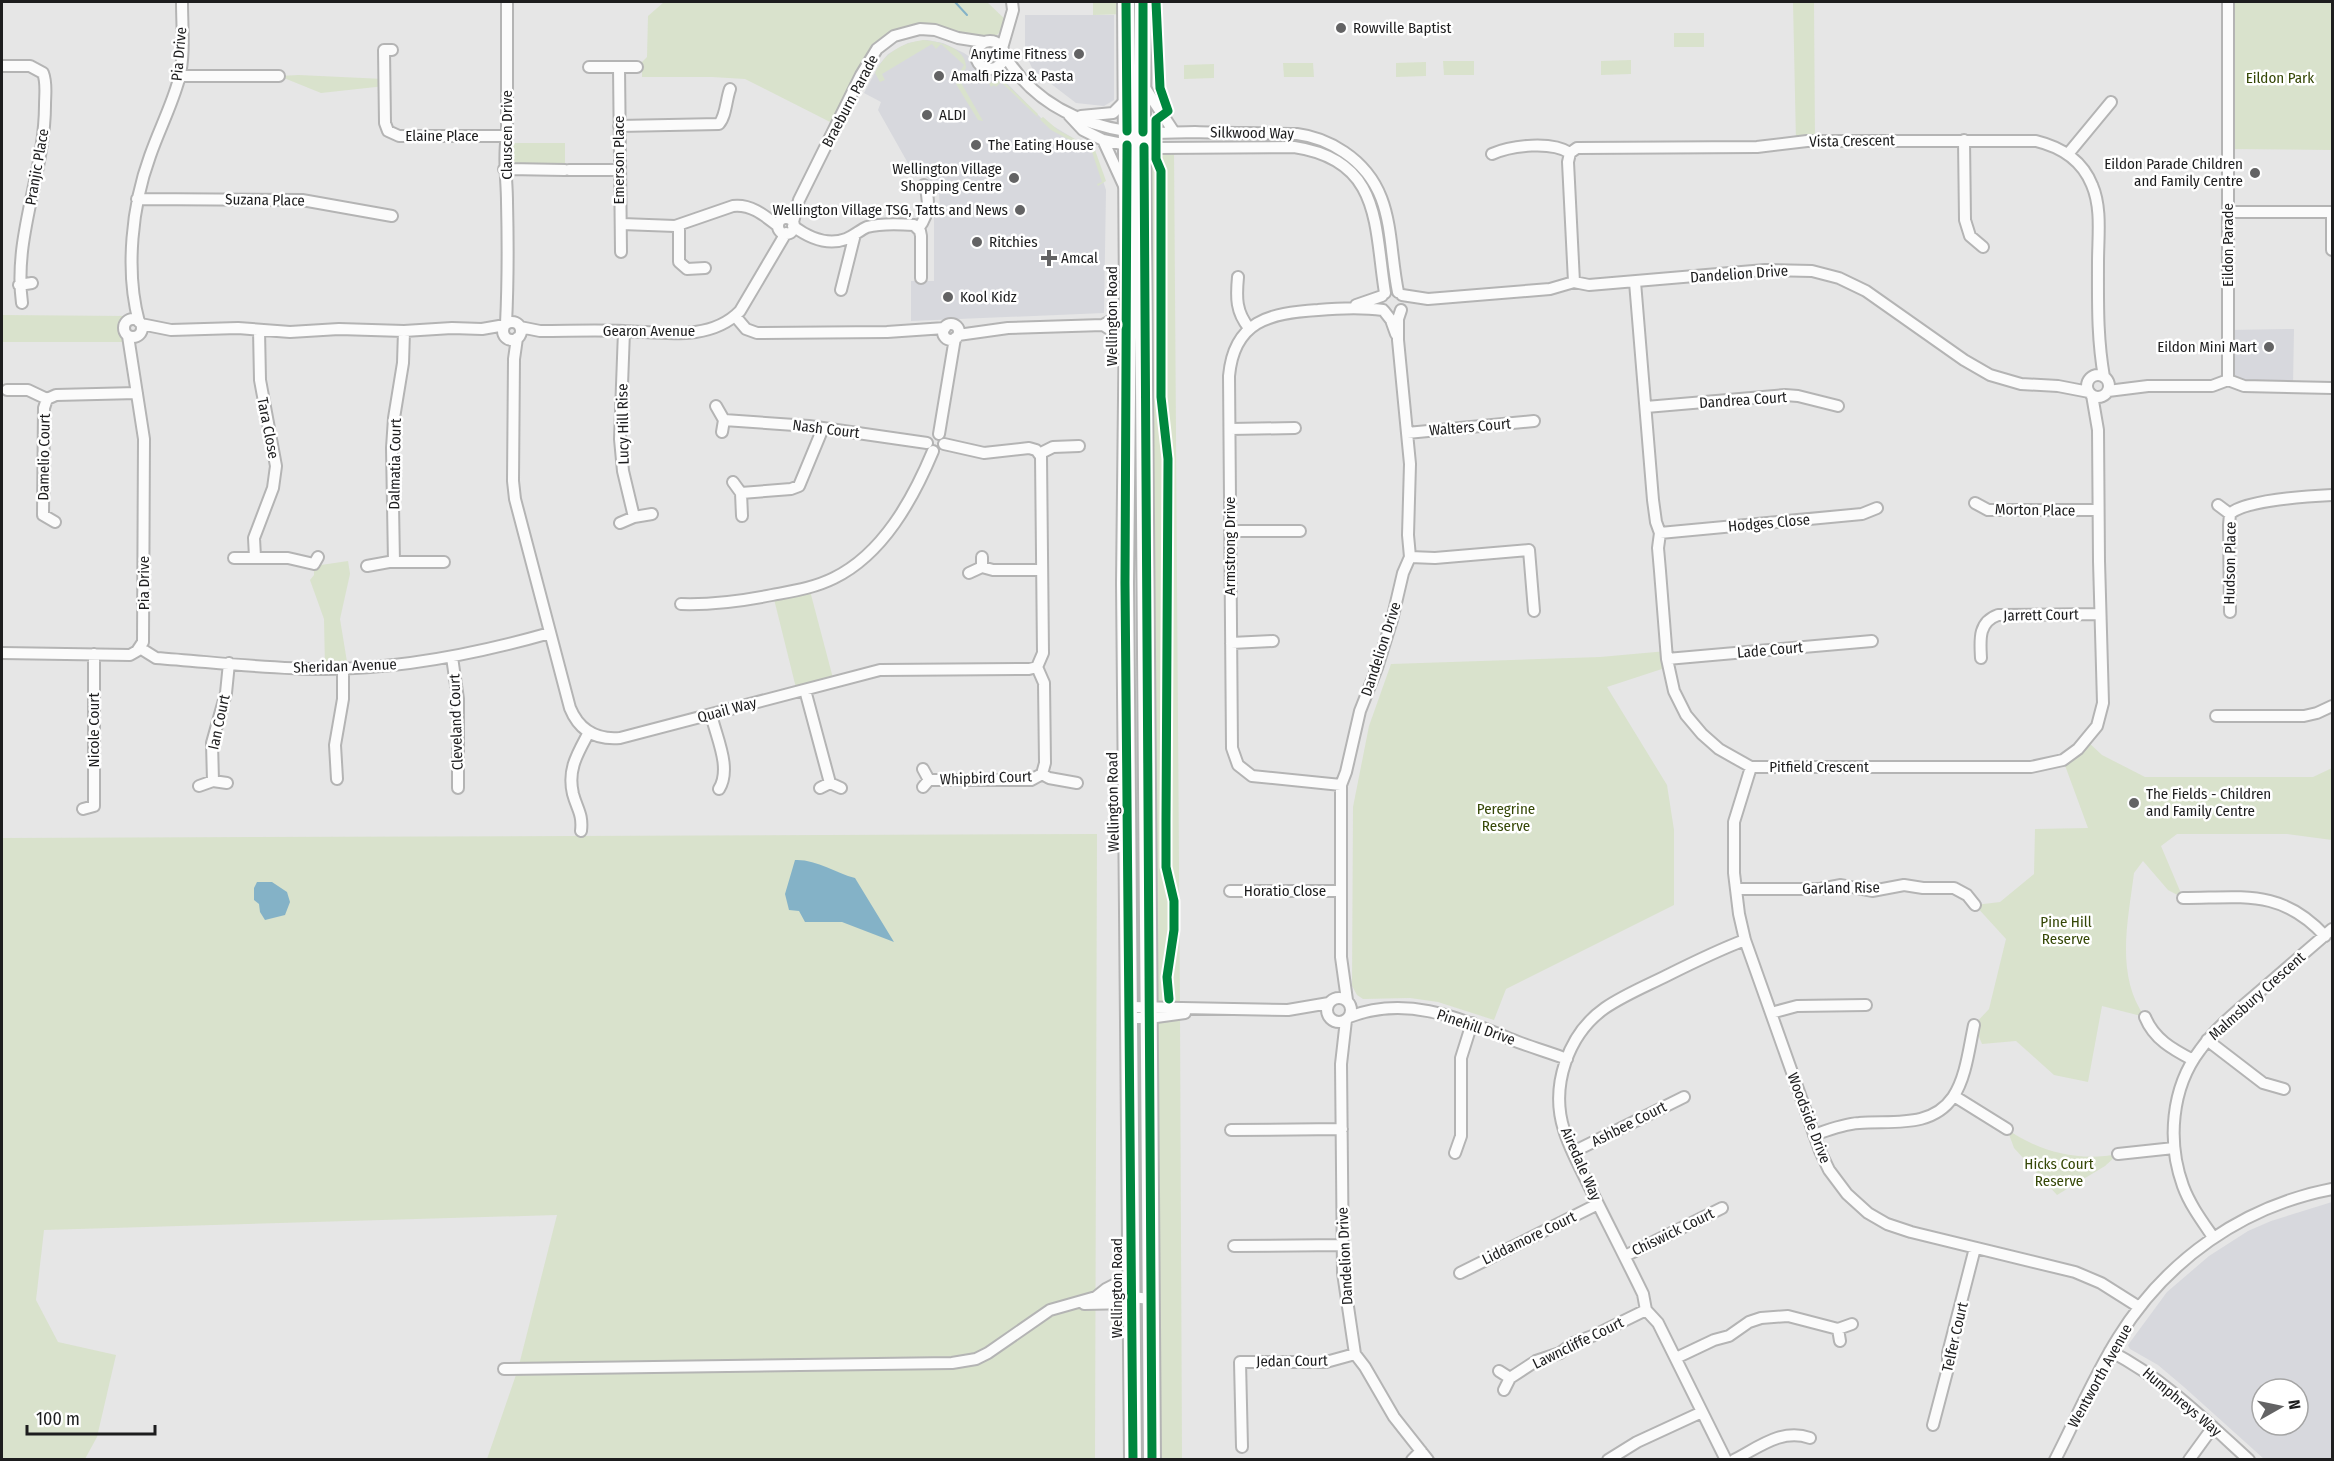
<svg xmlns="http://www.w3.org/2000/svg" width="2334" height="1461" viewBox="0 0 2334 1461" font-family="'Fira Sans Condensed',sans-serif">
<rect width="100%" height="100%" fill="#e6e6e6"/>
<path fill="#d7d8dd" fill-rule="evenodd" d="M1025,15H1114V100L1104,106L1076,103L1033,70L1025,53Z
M927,40L943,43L964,53L1003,79L1043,120L1093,150L1106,190L1104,313L911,321V281H934V210L940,209L939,194L918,166L909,165L878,110L881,102L864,93L879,65L888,54L908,43Z
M2294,329L2293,386L2233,382L2228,330Z
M2332,1202V1459H2264L2184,1387L2158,1365L2130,1349L2128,1345L2167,1292L2209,1256L2248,1231L2271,1221ZM2262,1389H2298V1425H2262Z"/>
<path fill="#d9e2cc" d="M664,2H987L1009,23L991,41L985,42L935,30L883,43L836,125L745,79L712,77H642V62L647,57L648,16Z
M1093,2H1126V14L1093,15Z
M1793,2H1814L1815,141L1796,142Z
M2228,2H2332V150L2228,149Z
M1674,33H1704V47H1674Z
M923,40C939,41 967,48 966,68L963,72L961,70L964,65L941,44L936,49L932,44L882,74L885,80L880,82L875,73C885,53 901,43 923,40Z
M1631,60V74L1601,75V61Z
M1443,61H1474V75H1444Z
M1426,62V76L1396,77V63Z
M1283,63H1313L1314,77H1284Z
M1214,64V78L1184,79V65Z
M299,75L384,79L385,86L321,93L279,76Z
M960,80V81L983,121L978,120L956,84Z
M1002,80L1038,114L1037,116L1040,119L1043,117L1058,130L1095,150L1106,181L1098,186L1097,184L1102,182L1092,152L1051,130L1001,82L996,87L994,85L991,87L989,84L993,81Z
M506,143H565V170L504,169Z
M1144,147L1174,148L1180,1008L1149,1007Z
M2,315L129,316L123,328L128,342H2Z
M348,561L350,574L340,619L348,668L325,669L324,619L310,580L314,575V566Z
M809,587L834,682L797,692L773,595Z
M1667,651L1668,667L1607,687L1667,785L1674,830V905L1506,989L1494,1020L1438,1002L1410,998L1363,999L1357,995L1352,986L1353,807L1369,726L1391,664L1600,657Z
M2087,741L2102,755L2145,777H2313L2332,768V840L2287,834H2177L2161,846L2183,898L2168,890L2143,861L2134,873C2128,921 2115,975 2145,1017L2102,1006L2088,1082L2054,1075L2016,1041L1982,1044L1974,1025L1989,1009L2006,939L1975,905L2000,902L2034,874L2035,829L2088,828L2063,760Z
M1097,834L1095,1459H487L518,1369L557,1215L44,1230L36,1300L58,1342L116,1355L97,1437L85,1459H2V838Z
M1180,1010L1182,1459H1152L1149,1018Z
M2007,1129C2039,1152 2080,1162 2118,1154L2105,1166L2057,1195L2014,1148Z"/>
<path fill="#84b2c7" d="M795,860C816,859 836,873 855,878L894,942L842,922H805L799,911L789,910L785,894Z
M257,882H272L287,892L290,902L285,915L265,920L260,912L259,904L254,900V888Z"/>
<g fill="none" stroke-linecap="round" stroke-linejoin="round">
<path stroke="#84b2c7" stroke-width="2" d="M955,2L967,15"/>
<g stroke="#b4b4b4" stroke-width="14">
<path id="street" d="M976 55a14 14 0 1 1 28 0a14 14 0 1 1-28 0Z
M1002,48L1013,10L1012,2
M392,50H384L385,123L388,131L399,136H507
M1005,56C1032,100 1076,123 1126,131C1148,135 1172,132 1195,132C1229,133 1263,133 1297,134C1314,136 1329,142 1344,152C1396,187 1387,238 1398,292
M2,66H30L43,73C47,83 45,94 45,105C45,172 13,236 22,303
M589,67H637
M619,67L621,252
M180,76H279
M1143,85L1174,132
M1069,115L1083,130L1103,140L1127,145L1156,148L1294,147C1382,160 1374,225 1385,293
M1081,116L1113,113L1127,99
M619,126L719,124C726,116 726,100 730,89
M1103,140L1125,188
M1964,140L1965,220L1970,236L1983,247
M1492,154C1512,145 1552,141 1570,153
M2068,154L2111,102
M504,169L565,170
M569,170H619
M137,199L302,200L392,216
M2228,212H2332
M2332,212V250
M778 226a8 8 0 1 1 16 0a8 8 0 1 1-16 0Z
M793,222L799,200L861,75L877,49L894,36L920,29L935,30L958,38L984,42
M622,224L675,226L733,206C751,204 764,215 778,226
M679,225V262L687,269L705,268
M793,226C809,238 827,246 846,239C854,236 860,230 867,227C881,223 900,224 914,225L920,231L921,236V278
M918,229C928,216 931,201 924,185
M1238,277C1236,298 1236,312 1249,328
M1574,282L1568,162L1570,153L1577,148L1757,147L1807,141H2036C2061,147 2082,160 2092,185C2102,208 2098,237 2098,262C2098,302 2097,337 2104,377
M1635,282L1653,500L1656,522L1660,533L1658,548L1660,571L1667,659L1674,691L1686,715L1702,734L1719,749L1751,767H2031L2063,760L2078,749L2097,726L2103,703L2099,561L2098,430L2092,395
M19,285L32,283
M841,290L855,234
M1402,295L1428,299L1550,289L1574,282L1589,285L1765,270L1812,271L1839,278L1866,291L1964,360L1990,375L2021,384L2058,386L2089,392
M1356,305L1382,296
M1384,311L1391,320L1396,334
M735,316L746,329L757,333L887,332L945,328
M124 328a9 9 0 1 1 18 0a9 9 0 1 1-18 0Z
M139,322C125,271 132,205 150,156C159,130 172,105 179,79C185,54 182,27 182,2
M503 331a9 9 0 1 1 18 0a9 9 0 1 1-18 0Z
M141,324L171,330L238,328L290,332L339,329L404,331L452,328L482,329L505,325
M506,324C508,283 508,243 507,202C507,179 503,159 507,136V2
M943 332a8 8 0 1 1 16 0a8 8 0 1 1-16 0Z
M1103,325C1115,331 1119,340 1125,352
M520,327L540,331C568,331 596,330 624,331C662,332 710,342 740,311L786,233
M624,331L620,439L623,471L634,517
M958,335L1008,328L1103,325L1118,317L1128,306
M517,338L514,359L513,481L515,499L570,708C579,730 596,740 620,738L880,670L1029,669L1037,667L1043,653L1041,456L1036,450L1029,448L984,453L944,444
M2087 386a11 11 0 1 1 22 0a11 11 0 1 1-22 0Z
M2228,380V2
M7,390H28L47,399
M2108,391L2148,386H2212L2228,380L2244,386L2332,388
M716,406L724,420L722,432
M1646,407L1785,395L1798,396L1838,406
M724,420L809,426L927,443
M1230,429L1295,428
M1407,433L1534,421
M939,434L955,338
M1039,454L1053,447L1079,446
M733,482L741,493L742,516
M741,493L791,489L799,486L823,428
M1975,503L1988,510H2098
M2218,505L2230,514
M55,522L43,515L44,408L47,399L56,395L137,393
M620,523L634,517L652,514
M1230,531H1300
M1660,533L1862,514L1877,508
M255,557L254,538L273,488L276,466L260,380L259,330
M1410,557L1435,558L1529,550L1534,611
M234,558H288L314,564L318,557
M394,562L392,448L394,418L403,363L404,331
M367,566L389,562H444
M982,567L993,570H1042
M969,573L982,567V557
M681,604C712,605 742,601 772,595C793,591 814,588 834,578C883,554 913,499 933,451
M2230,612L2229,525L2230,514C2244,500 2312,496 2332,495
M1231,643L1273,641
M140,648L156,658C212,662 268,669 325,669C401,669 476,654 550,633
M2,653L130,655L137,651L143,642L144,439L128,336
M452,657L458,699V788
M1981,658C1980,640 1978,622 1998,615L2100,614
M1667,659L1872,641
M805,690L830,783
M711,714C716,737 732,768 719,789
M2216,716H2304L2317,713L2332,706
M1751,767L1734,822V873L1739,914L1745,940L1820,1151L1829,1170L1847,1194L1868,1213L1887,1224L1911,1232L2075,1272L2101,1283L2139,1307
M923,769L929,780L923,787
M1042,774L1049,778L1077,783
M337,779L335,745L343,699V668
M929,780H1031L1042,774L1045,763L1044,683L1037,667
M213,781L212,743L226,693L229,663
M1341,785L1252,776L1238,765L1232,748L1229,376C1234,321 1269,313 1318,310C1340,308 1361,307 1383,310
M199,786L213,781L227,783
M820,788L830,783L841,788
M83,809L94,806V654
M581,831C583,814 577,809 573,794C567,769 578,753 589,732
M1736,889H1820L1841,885L1872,891L1904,885L1923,888H1954L1967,895L1975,905
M1230,891H1340
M2183,898C2242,898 2281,888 2325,936
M1327 1010a12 12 0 1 1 24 0a12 12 0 1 1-24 0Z
M1347,1000L1341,957V785L1346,772L1360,711L1377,668L1392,620L1403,573L1410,557L1408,535L1410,464L1398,340V319L1401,310
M1130,1007L1288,1010L1329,1003
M1771,1013L1797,1006L1866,1005
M1349,1017C1409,994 1463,1020 1518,1042C1534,1048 1551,1053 1567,1059
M2145,1017C2154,1039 2172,1049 2193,1060
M1130,1018H1149L1185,1013
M1346,1020L1341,1064L1343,1273L1355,1354L1365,1367L1394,1417L1428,1460
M2207,1040L2263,1083L2284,1089
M1954,1096L2007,1129
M1231,1130L1342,1129
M1814,1135C1828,1130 1843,1124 1859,1123C1891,1120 1931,1129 1953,1097C1966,1078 1969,1048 1974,1025
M1573,1152L1684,1097
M1455,1153L1461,1136V1058L1472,1023
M2118,1154L2174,1148
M2213,1237C2202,1221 2190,1205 2183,1186C2167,1142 2171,1088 2200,1050C2218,1025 2243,1006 2266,986C2288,967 2310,948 2332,929
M1234,1246L1342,1245
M1625,1256L1722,1208
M1460,1273L1598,1204
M1096,1297L1106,1289L1131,1276
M1084,1304L1131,1303
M1838,1329L1840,1341
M2110,1351C2164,1379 2204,1419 2249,1460
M1676,1358L1714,1340L1729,1336L1749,1322L1761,1318L1788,1316L1838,1329L1852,1324
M504,1369L952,1363L976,1359L988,1353L1050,1310L1096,1297H1131L1151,1299
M1499,1371L1510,1378
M1504,1390L1510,1378L1536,1361L1560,1353L1573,1343L1595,1335L1646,1310
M1933,1425L1948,1368V1353L1975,1248
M1242,1447L1240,1362H1326L1355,1354
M1412,1460L1421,1451
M1608,1460L1637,1442L1702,1412
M1726,1460L1658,1323L1646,1310L1643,1294C1626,1259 1608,1224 1590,1188C1581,1169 1570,1150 1564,1130C1550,1086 1568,1034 1605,1008C1624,995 1646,986 1666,976C1692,963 1718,950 1745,940
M1734,1460C1759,1447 1782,1428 1810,1438
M2055,1460C2076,1419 2094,1376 2118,1338C2166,1260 2243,1206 2332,1189
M2189,1460L2213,1427"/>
</g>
<g stroke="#b4b4b4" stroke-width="20">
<path id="primary" d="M1126,2L1128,306L1125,583L1133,1460
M1143,2L1142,113L1152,1460"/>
</g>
<use href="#street" stroke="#fbfbfb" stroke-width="10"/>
<use href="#primary" stroke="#fbfbfb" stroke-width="16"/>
<g stroke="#fff" stroke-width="13">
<path id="cycleway" d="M1126,2L1127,131
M1156,2L1160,88L1168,111L1156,120V159L1161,171V397L1168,459L1166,821V867L1174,901V930L1167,977L1169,999
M1143,132V2
M1127,145L1125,583L1133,1460
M1144,147L1152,1460"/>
</g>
<use href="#cycleway" stroke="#00873e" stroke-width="9"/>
</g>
<g fill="#636364" stroke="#fff" stroke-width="2">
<circle cx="1341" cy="28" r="6"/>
<circle cx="1079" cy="54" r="6"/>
<circle cx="939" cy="76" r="6"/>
<circle cx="927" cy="115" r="6"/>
<circle cx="976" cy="145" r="6"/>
<circle cx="2255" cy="173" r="6"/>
<circle cx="1014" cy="178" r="6"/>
<circle cx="1020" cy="210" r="6"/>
<circle cx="977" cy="242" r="6"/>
<path d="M1046 249h6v6h6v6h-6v6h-6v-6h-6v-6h6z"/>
<circle cx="948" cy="297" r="6"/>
<circle cx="2269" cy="347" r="6"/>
<circle cx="2134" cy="803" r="6"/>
</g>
<g text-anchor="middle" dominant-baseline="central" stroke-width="5" stroke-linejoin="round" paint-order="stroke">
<g font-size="15" fill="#1d1d1e" stroke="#fff" text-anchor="start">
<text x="1353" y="28">Rowville Baptist</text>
<text x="1067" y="54" text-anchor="end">Anytime Fitness</text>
<text x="951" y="76">Amalfi Pizza &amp; Pasta</text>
<text x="939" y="115">ALDI</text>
<text x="988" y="145">The Eating House</text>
<text x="2243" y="164" text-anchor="end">Eildon Parade Children<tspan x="2243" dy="17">and Family Centre</tspan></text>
<text x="1002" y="169" text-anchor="end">Wellington Village<tspan x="1002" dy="17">Shopping Centre</tspan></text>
<text x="1008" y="210" text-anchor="end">Wellington Village TSG, Tatts and News</text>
<text x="989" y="242">Ritchies</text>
<text x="1061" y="258">Amcal</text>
<text x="960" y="297">Kool Kidz</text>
<text x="2257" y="347" text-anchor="end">Eildon Mini Mart</text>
<text x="2146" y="794">The Fields - Children<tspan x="2146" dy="17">and Family Centre</tspan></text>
</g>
<g font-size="15" fill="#1d1d1e" stroke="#fff">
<text transform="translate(179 54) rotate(-85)">Pia Drive</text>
<text transform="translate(850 101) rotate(-62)">Braeburn Parade</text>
<text transform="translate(1252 133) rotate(1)">Silkwood Way</text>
<text transform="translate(507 135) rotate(-90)">Clauscen Drive</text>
<text x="442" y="136">Elaine Place</text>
<text transform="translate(1852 141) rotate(-1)">Vista Crescent</text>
<text transform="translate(619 160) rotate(-90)">Emerson Place</text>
<text transform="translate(37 167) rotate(-80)">Pranjic Place</text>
<text transform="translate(265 200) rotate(1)">Suzana Place</text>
<text transform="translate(2228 245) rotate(-90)">Eildon Parade</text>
<text transform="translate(1739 274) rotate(-4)">Dandelion Drive</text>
<text transform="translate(1112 316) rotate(-90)">Wellington Road</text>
<text x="649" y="331">Gearon Avenue</text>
<text transform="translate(1743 400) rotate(-4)">Dandrea Court</text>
<text transform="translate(623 424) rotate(-91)">Lucy Hill Rise</text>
<text transform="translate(1470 427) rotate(-5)">Walters Court</text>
<text transform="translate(268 428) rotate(79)">Tara Close</text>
<text transform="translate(826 429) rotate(7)">Nash Court</text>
<text transform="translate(44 457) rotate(-89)">Damelio Court</text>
<text transform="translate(395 464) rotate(-89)">Dalmatia Court</text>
<text transform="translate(2035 510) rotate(1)">Morton Place</text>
<text transform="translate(1769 523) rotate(-5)">Hodges Close</text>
<text transform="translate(1230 546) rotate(-90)">Armstrong Drive</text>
<text transform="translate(2230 563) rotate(-89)">Hudson Place</text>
<text transform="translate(144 583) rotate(-90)">Pia Drive</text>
<text transform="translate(2041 615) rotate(-1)">Jarrett Court</text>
<text transform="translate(1381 649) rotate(-72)">Dandelion Drive</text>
<text transform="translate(1770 650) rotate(-5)">Lade Court</text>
<text transform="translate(345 666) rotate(-2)">Sheridan Avenue</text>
<text transform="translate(727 710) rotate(-15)">Quail Way</text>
<text transform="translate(219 722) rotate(-78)">Ian Court</text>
<text transform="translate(456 722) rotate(-92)">Cleveland Court</text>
<text transform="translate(94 730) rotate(-90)">Nicole Court</text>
<text x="1819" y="767">Pitfield Crescent</text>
<text transform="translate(986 778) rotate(-2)">Whipbird Court</text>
<text transform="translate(1113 802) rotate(-91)">Wellington Road</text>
<text transform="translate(1841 888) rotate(-1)">Garland Rise</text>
<text x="1285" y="891">Horatio Close</text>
<text transform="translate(2257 996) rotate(-42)">Malmsbury Crescent</text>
<text transform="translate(1476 1027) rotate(19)">Pinehill Drive</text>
<text transform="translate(1809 1118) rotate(69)">Woodside Drive</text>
<text transform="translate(1629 1124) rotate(-27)">Ashbee Court</text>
<text transform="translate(1581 1164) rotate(66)">Airedale Way</text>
<text transform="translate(1673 1232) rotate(-26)">Chiswick Court</text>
<text transform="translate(1529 1238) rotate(-26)">Liddamore Court</text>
<text transform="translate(1345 1256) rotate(-93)">Dandelion Drive</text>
<text transform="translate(1117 1288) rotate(-90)">Wellington Road</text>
<text transform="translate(1955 1337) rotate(-77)">Telfer Court</text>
<text transform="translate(1578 1343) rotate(-26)">Lawncliffe Court</text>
<text transform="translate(1292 1361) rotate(-1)">Jedan Court</text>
<text transform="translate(2100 1376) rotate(-61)">Wentworth Avenue</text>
<text transform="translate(2182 1402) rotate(40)">Humphreys Way</text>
</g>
<g font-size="15" fill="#354706" stroke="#fff">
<text x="2280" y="78">Eildon Park</text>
<text x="1506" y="809">Peregrine<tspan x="1506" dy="17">Reserve</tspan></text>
<text x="2066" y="922">Pine Hill<tspan x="2066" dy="17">Reserve</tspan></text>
<text x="2059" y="1164">Hicks Court<tspan x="2059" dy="17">Reserve</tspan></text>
</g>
</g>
<rect width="2334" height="1461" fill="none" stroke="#1d1d1e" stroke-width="6"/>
<g transform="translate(2280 1407) rotate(81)"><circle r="28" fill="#ffffff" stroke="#a5a5a5" stroke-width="1.5"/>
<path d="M0-4.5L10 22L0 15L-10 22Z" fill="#636364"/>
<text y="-9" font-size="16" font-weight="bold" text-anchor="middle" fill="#1d1d1e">N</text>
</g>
<path d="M27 1425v9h128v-9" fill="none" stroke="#1d1d1e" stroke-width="3"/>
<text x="36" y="1425" font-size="18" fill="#1d1d1e" stroke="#ffffff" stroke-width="4.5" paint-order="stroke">100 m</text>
</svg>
